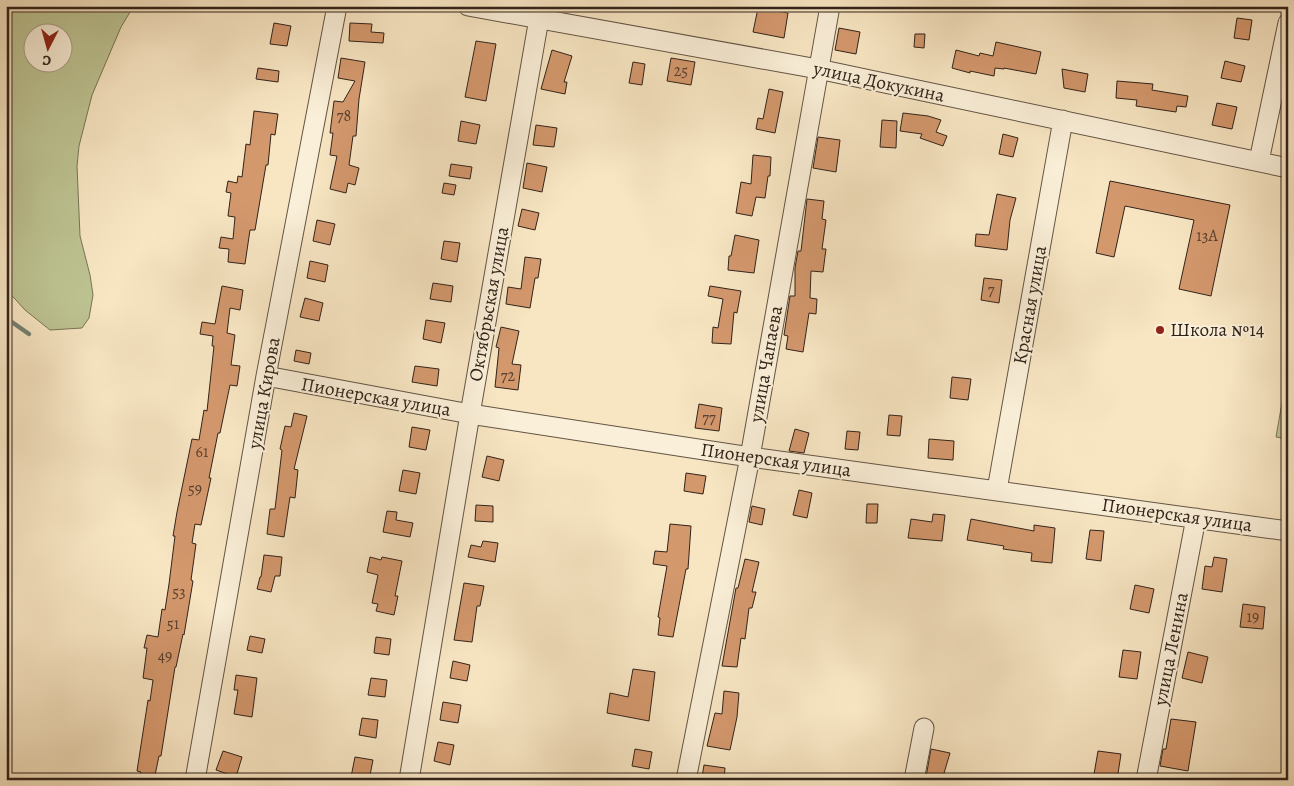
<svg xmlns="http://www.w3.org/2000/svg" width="1294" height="786" viewBox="0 0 1294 786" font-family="Alegreya,serif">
<rect width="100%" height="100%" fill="#f8e6c3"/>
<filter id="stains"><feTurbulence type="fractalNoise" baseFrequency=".004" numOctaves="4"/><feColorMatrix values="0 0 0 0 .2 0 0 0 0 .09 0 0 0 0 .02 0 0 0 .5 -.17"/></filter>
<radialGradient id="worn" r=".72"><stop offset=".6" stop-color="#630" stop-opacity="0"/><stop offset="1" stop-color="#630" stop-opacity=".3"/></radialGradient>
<path fill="#bec493" stroke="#787456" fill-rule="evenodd" d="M6,6H135L130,12L121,27L92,95L79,146L77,166L80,236L90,275L93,295L89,318L82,328L50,330L25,310L6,289ZM32,32H62V62H32Z
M1288,368V439L1276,437Z"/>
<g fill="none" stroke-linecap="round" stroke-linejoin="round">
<path stroke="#728173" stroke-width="4.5" d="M6,318L29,334"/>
</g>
<path fill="#d4986d" stroke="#31231a" d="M758,8L788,13L784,38L753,32Z
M1237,18L1252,20L1249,40L1234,38Z
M274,23L291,26L287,46L270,44Z
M350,23L372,24L371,32L384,33L383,43L349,41Z
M839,28L860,32L856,54L835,50Z
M915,34H925L924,48L914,47Z
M476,41L496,44L486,101L465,97Z
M996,42L1041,52L1036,74L1004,68V69L995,68L994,76L970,71V73L952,68L956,50L979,56L980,53L993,56Z
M552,50L572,56L564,82H567L565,94L541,89Z
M341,58L365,62L359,99L356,136H353L349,165L359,168L355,185L348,183L346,193L330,189L337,156L330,155L333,133H330L334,101L343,102L355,81L338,78Z
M671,58L695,62L691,85L667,81Z
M1225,61L1245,66L1241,82L1221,78Z
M633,62L645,64L642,85L629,83Z
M258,68L279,71L278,82L256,79Z
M1062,69L1088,74L1085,92L1064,88Z
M1117,81L1153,84L1152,90L1188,96L1186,107L1177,106L1176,112L1136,106L1137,100L1116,98Z
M769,89L783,92L775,133L756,129L758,118L763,119Z
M1217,103L1237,107L1232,129L1212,125Z
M254,111L278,114L275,135L271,134L268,165H266L255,230H250L245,264L228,262L229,249L219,248L221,237L233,239L235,217L228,216L231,193L226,192L228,181L237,183L238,176L242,177L246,144L250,145Z
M903,113L928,116L941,120L936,132L947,136L943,146L920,138L922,134L900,131Z
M882,120L897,121L896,148L880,147Z
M461,121L480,125L476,144L458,141Z
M536,125L557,128L554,147L533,145Z
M1003,134L1018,138L1013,157L999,154Z
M818,137L840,140L836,172L813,168Z
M753,155L771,157L770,176H768L765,198L756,197L752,216L736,213L741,182L751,184Z
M527,163L547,167L542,192L523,188Z
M451,164L472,167L470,179L449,176Z
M1110,181L1230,205L1211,296L1179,289L1194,220L1125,206L1114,257L1096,253Z
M444,183L456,185L454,195L442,193Z
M997,194L1016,198L1010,220L1007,250L975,246L976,234L989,235Z
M807,199L824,201L822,219L826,220L822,249H826L823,272L811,271L810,298L817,299L816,314L809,313L803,352L786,349L788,336L784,335L790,296H795V268L798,251H801Z
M522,209L539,213L535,230L518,226Z
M317,220L335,224L330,245L313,241Z
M735,235L759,240L754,273L728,270L729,256H731Z
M444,241L460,243L457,262L441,259Z
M525,257L541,259L538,278H535L530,308L506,304L508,287L521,289Z
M310,261L328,265L325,282L307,278Z
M984,278L1002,280L999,303L981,300Z
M433,283L453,286L451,302L430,299Z
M222,286L243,290L240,310L230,308L227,333L235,335L231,365L240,366L237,386L230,385L220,433H218L209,478H211L201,525L195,524L192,543L196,544L191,580L193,581L184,635L183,634L176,667H175L161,756H159L154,780H140L141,772L137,771L148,700L150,701L153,680L143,678L147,648H144L147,635L158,637L162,609L165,610L169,584L175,536H173L177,512L192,439L199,440L204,410L207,411L214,346H212L213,336L200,334L202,322L215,324Z
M710,286L741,291L737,313L734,312L731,344L712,343L713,327L718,328L723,299L708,296Z
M305,298L323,303L319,321L300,317Z
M426,320L445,323L441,343L423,339Z
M501,327L519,331L512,364L521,365L518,390L495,387L499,348L496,347Z
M296,350L311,353L309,364L294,361Z
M415,366L439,369L437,386L412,382Z
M952,377L971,379L968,400L950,398Z
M699,404L722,408L719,431L695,428Z
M294,413L307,416L294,469L298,470L295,498L290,497L284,537L267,534L270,509H275L282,450L280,449L285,426L291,427Z
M889,415L902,416L900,436L887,435Z
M412,427L430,430L426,450L409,447Z
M795,429L809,433L804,453L789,451Z
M847,431L860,432L858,450L845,449Z
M929,439L954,441L953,460L928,458Z
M487,456L504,460L499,481L482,477Z
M403,470L420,473L416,494L399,491Z
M686,473L706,476L703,494L684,491Z
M799,490L812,493L807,518L793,515Z
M867,504H878L877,523H866Z
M476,505L493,506V522L475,521Z
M752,506L765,509L762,525L749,522Z
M387,511L397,512L396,520L413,523L410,537L383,532Z
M933,514L945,515L942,541L908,538L911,519L932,522Z
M971,519L1034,531V525L1055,528L1052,563L1031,561L1032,553L1003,549L1004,546L967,540Z
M670,524L691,526L688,569H686L673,637L658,635L660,618L658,617L667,566L653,564L655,551L667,552Z
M1090,530L1104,531L1101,561L1086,559Z
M483,541L498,543L495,562L468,557L471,545L481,547Z
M264,555L282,557L280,576H275L271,592L257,589L260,577H261Z
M370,557L381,560L382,557L402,561L395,596H398L394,615L376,611L378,604L372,603L378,575L367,572Z
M1214,557L1227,559L1222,592L1202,589L1205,566L1212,567Z
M745,559L759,562L752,592H756L752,608H749L745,639L741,638L737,667L722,666L736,588H738Z
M464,583L484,586L480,606H477L472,642L454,640Z
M1135,585L1154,589L1149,613L1130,609Z
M1243,604L1265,607L1263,629L1240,627Z
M250,636L265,639L262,653L247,650Z
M376,637L391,639L389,655L374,653Z
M1123,650L1141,652L1137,679L1119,677Z
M1188,652L1208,657L1202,683L1182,678Z
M453,661L470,665L467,681L450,678Z
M633,669L655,672L649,721L607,713L610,693L628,697Z
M236,675L257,678L252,717L234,714L238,690H234Z
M371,678L387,680L385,697L368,695Z
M724,691L739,693L737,717L730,750L707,746L715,713L722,714Z
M443,702L461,705L458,723L440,720Z
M362,718L378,720L376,738L359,735Z
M1171,719L1196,722L1188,771L1160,766L1163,749H1166Z
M438,742L454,745L450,765L434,761Z
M635,749L652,752L649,769L632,766Z
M931,749L950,753L942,780H929V778L926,777Z
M223,751L242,757L236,777L216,770Z
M1098,751L1121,754L1117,780H1093Z
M355,757L373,760L369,780L351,777Z
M704,765L725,768L724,780L702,777Z"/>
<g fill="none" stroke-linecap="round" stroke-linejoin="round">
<g stroke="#635444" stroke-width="21">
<path id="minor" d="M468,6L818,69L1288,168
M1259,161L1288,23
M266,376L470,414L750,457L1288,531
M997,490L1063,120
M195,780L266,376L337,6
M409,780L470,414L541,7
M686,780L750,457L830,6
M914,780L924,728
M1146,780L1196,518"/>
</g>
<use href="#minor" stroke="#faefd8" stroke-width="19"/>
</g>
<circle fill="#8f2418" stroke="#faefd8" stroke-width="2" cx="1160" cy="330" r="5"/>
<g text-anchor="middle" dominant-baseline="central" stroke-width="4" stroke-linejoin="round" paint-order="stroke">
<g font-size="16" fill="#5a402f">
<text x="681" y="71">25</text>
<text x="344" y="116">78</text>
<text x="1207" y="236">13А</text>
<text x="991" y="290">7</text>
<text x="508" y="376">72</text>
<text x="709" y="418">77</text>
<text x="202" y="452">61</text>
<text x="195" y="489">59</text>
<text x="179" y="592">53</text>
<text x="1253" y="617">19</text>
<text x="173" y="624">51</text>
<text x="165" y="656">49</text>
</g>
<g font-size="19" fill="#31231a" stroke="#faefd8">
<text transform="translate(879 82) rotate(12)">улица Докукина</text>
<text transform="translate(489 304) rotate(-80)">Октябрьская улица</text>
<text transform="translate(1030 305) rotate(-80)">Красная улица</text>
<text transform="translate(766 364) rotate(-80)">улица Чапаева</text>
<text transform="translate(264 393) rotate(-80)">улица Кирова</text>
<text transform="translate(376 397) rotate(10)">Пионерская улица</text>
<text transform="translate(776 460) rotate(8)">Пионерская улица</text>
<text transform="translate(1177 515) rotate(8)">Пионерская улица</text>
<text transform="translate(1171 649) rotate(-79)">улица Ленина</text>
</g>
<g font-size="19" fill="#31231a" stroke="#faefd8" text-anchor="start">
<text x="1170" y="330">Школа №14</text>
</g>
</g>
<rect width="1294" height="786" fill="none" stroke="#f8e6c3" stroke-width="25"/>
<rect x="8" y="8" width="1279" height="771" fill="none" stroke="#31231a" stroke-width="2.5"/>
<rect x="12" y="12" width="1269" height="761" fill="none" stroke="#31231a"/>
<g transform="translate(48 48) rotate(186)"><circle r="24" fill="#faefd8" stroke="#aa9d8c"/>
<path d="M0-4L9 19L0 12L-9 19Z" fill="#8f2418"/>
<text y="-8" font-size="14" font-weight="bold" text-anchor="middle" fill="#31231a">С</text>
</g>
<rect width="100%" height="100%" filter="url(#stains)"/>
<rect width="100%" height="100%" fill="url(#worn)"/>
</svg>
